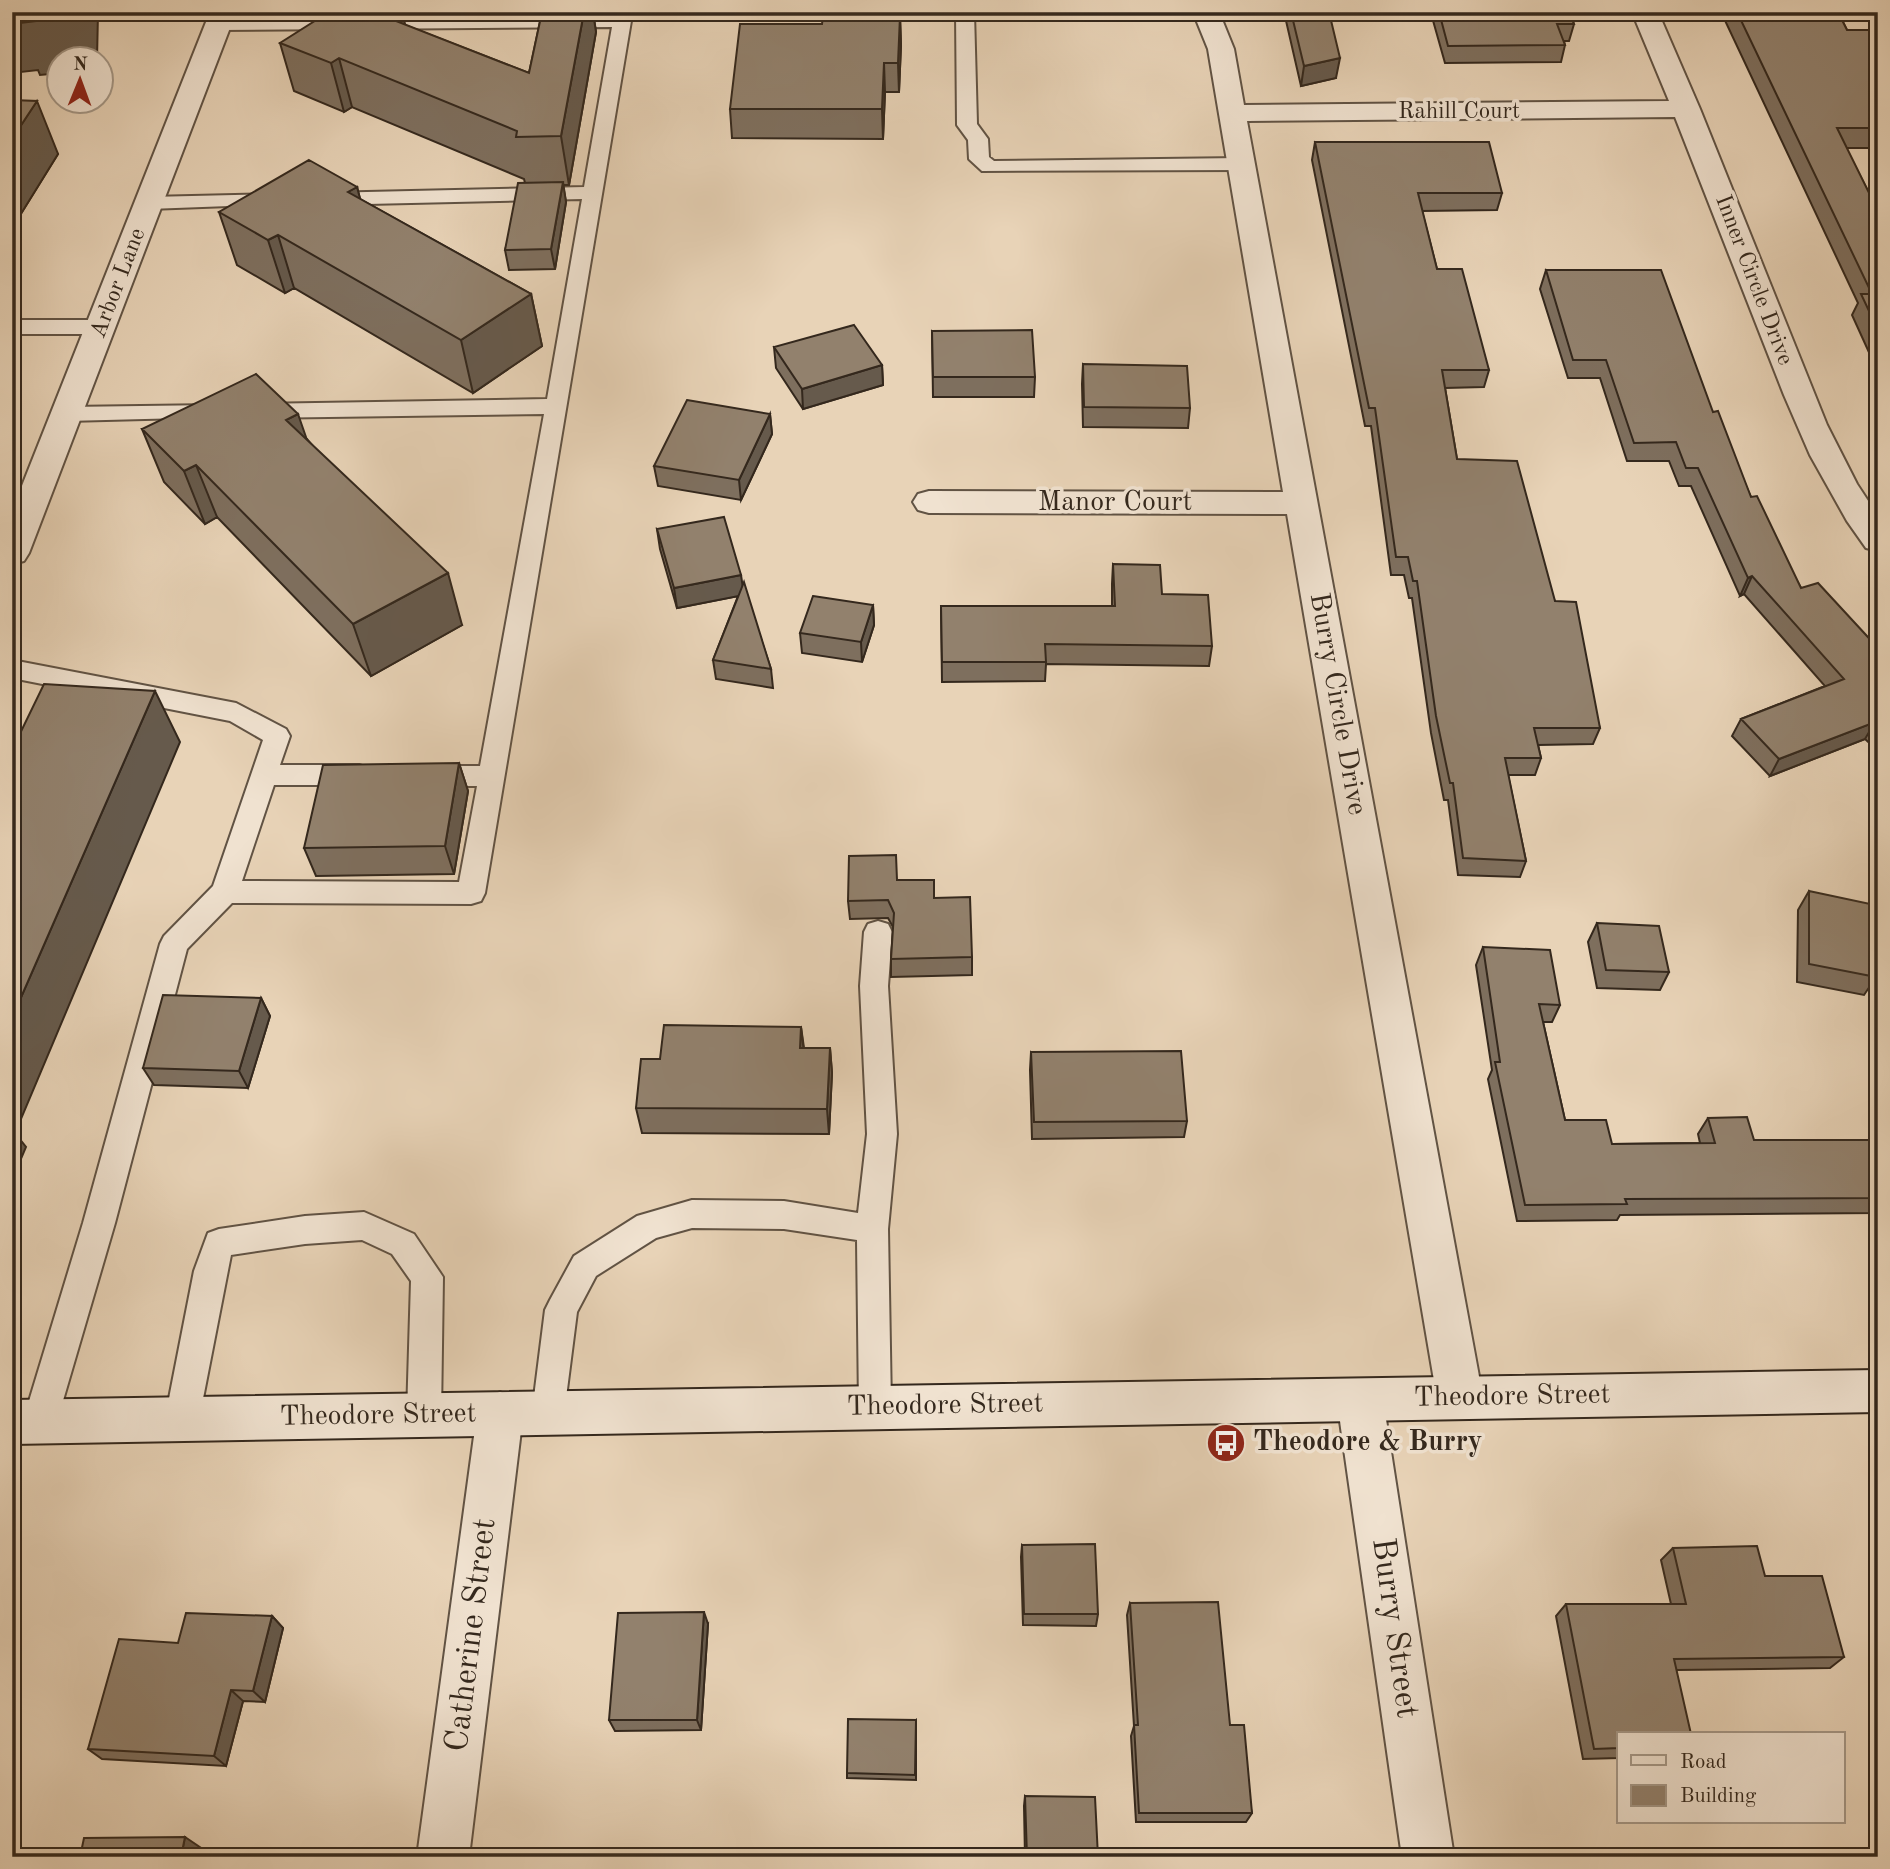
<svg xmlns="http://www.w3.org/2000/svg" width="1890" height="1869" viewBox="0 0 1890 1869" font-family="'Old Standard TT',serif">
<rect width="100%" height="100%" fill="#e8d3b7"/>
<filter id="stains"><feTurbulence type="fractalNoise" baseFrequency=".00286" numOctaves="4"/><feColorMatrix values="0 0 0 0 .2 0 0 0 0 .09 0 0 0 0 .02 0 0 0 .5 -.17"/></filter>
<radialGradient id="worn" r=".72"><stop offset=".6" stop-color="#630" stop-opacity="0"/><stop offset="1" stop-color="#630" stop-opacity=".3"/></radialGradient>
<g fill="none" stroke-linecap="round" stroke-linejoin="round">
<g stroke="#615344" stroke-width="4">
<path id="service" d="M956,12H974L977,124L988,139L989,157L994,161L1241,158L1248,160L1251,164L1248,168L1241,170L982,171L969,159L968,140L957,125Z
M622,15L631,21L485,893L481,901L471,904L232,903L187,949L115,1223L57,1421L52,1432L40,1437L28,1432L23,1421L83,1223L160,944L164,936L213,886L263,740L230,721L12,678V660L236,703L286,729L290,736L280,765H359L368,768L372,775L368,782L359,785H274L242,881L459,882L477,786H424L415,783L411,776L415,769L424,766H480L544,414L256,418L248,416L245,411L248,406L256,404L547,399L582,199L323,205L316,203L313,199L316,195L323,193L584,187L612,27L219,30L210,24L219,18Z
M276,194L283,196L286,200L283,204L149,209L142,207L139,203L142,199L149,197Z
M12,320H101L109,322L112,327L109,332L101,334H12Z
M215,405L223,407L226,412L223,417L67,421L59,419L56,414L59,409L67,407Z
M878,921L888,924L892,932L888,986L897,1134L888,1229L891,1407L887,1418L875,1423L863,1418L859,1407L857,1240L784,1229L692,1228L656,1238L596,1276L577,1312L564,1413L560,1424L548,1429L536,1424L532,1413L545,1310L550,1300L574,1256L637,1216L692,1200L784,1201L858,1213L867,1134L860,986L864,932L868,924Z
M364,1212L414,1234L443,1277L441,1415L436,1426L424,1431L412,1426L407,1415L411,1281L392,1254L362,1240L305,1244L231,1255L199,1419L194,1430L182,1435L170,1430L165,1419L194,1271L208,1233L219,1229L305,1216Z"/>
</g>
<g stroke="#615344" stroke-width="4">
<path id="minor" d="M210,12H236L29,553L24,561L12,564V511Z
M1193,12H1219L1234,49L1244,105L1669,101L1632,12H1658L1700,109L1827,425L1857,484L1878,516V551L1866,548L1847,521L1810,455L1784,395L1675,117L1247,121L1483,1398L1476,1413L1460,1419L1444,1413L1437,1398L1287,514L929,513L918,510L913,502L918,494L929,491L1283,492L1208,49Z
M1360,1379L1376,1385L1383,1400L1454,1857H1402L1337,1400L1344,1385Z
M500,1392L516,1399L523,1414L469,1857H417L477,1414L484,1399Z"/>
</g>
<g stroke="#34281d" stroke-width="4">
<path id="secondary" d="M1878,1370V1412L12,1444V1400Z"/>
</g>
<use href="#service" fill="#f0e2d0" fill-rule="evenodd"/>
<use href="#minor" fill="#f0e2d0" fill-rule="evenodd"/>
<use href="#secondary" fill="#f0e2d0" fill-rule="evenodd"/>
</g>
<path fill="#7e6f5e" stroke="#34281d" stroke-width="2" d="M542,12H593L596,32L569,185H563L566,202L555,269L509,270L505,250L525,183L524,179L352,107L344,112L294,91L280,43L405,25L529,73Z
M1284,12H1329L1336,78L1301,86Z
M1433,12H1569L1574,24L1569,41H1564L1565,45L1561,62L1445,63L1432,17Z
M1721,12H1838L1847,30H1878V148H1846L1878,211V359H1872L1852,315L1858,303Z
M900,16L901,45L899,92H885L883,139L732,138L730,109L822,24Z
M12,100L58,154L19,217L12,216Z
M1315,142L1502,193L1497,210L1422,211L1437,269L1489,370L1484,387L1445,388L1457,459L1555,601L1600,728L1593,744L1538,745L1541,758L1535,775H1508L1526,861L1520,877L1458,875L1448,800H1444L1431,733L1412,598H1409L1404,575H1391L1371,426H1365L1312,160Z
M357,187L360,199L531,294L542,346L473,393L294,288L285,293L237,265L219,212Z
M1546,270L1713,412L1751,497L1801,588L1878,648V751L1865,739L1770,776L1732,736L1741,719L1825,686L1744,594L1740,596L1691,486H1679L1669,461H1627L1600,378H1568L1540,289Z
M932,331L1035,377L1034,397H933Z
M774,347L882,365L883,385L803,409L776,368Z
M1083,364L1190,408L1188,428L1083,427L1082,384Z
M770,414L772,434L741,500L658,486L654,466Z
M142,429L307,439L462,625L371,676L217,517L205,524L164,482Z
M657,529L743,585L771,669L773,688L716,679L713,660L738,596L677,608L660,549Z
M1113,564L1162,594L1212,646L1209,666L1046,664L1045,681L942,682L941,606H1112V584Z
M873,605L874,625L862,662L802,653L800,633Z
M459,763L468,791L454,874L316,876L304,848Z
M897,880L934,898L972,957V975L891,977V959L893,927L888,918L850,919L848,901Z
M1809,891L1876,977L1864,995L1797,982L1798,910Z
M1597,923L1669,972L1660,990L1597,988L1588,942Z
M1483,947L1560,1005L1552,1022H1543L1565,1120L1612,1144L1700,1143L1698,1134L1708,1118L1754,1140H1878V1213L1620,1215L1617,1220L1517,1221L1488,1079L1492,1070L1476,965Z
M261,998L270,1016L248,1088L154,1085L143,1068Z
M801,1027L804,1048H830L832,1073L829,1134L642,1133L636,1108L660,1059Z
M1031,1052L1187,1121L1184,1137L1032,1139L1030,1070Z
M1022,1545L1098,1614L1096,1626L1023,1625L1021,1557Z
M1673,1548L1765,1576L1844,1657L1830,1668L1677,1670L1619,1734V1758L1583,1759L1556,1616L1566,1604H1671L1661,1560Z
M1130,1603L1230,1725L1252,1813L1246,1822H1136L1131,1736L1134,1726L1127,1615Z
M272,1616L283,1628L265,1702L243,1701L226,1766L102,1759L88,1749L178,1643Z
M708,1624L701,1730L615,1731L609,1720Z
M916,1720V1780L847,1778V1773Z
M1025,1796L1098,1857H1025L1024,1806Z"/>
<path fill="#665a4c" stroke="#34281d" stroke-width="2" d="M78,12H98L97,60H60V73L40,75L38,70L12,73V18Z
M584,12H593L596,32L569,185L561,136Z
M403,16L415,64L396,21Z
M900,16L901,45L899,92L898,63Z
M339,58L352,107L344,112L331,63Z
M1340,58L1336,78L1301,86L1304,66Z
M884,63L885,92L883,139L882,109Z
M37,101L58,154L19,217L12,202V139Z
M563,182L566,202L555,269L551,249Z
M357,187L371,240L348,192Z
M278,235L294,288L285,293L268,240Z
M531,294L542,346L473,393L461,340Z
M882,365L883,385L803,409L802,389Z
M298,414L316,466L286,420Z
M770,414L772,434L741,500L739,480Z
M196,465L217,517L205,524L184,471Z
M448,573L462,625L371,676L353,624Z
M741,575L744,595L677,608L674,588Z
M1752,576L1744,594L1740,596L1748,578Z
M873,605L874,625L862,662L861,642Z
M155,691L180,742L15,1133L26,1147L12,1180V1018Z
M1875,722L1865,739L1770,776L1779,759Z
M459,763L468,791L454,874L445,846Z
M261,998L270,1016L248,1088L239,1071Z
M801,1027L804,1053L800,1048Z
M830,1048L832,1073L829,1134L827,1109Z
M704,1612L708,1624L701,1730L697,1720Z
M272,1616L283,1628L265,1702L253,1691Z
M231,1690L243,1701L226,1766L214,1756Z
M185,1837L204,1850L202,1857H181Z"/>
<path fill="#92816d" stroke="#34281d" stroke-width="2" d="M12,12H78L77,16L20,23L24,17L12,18Z
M329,12H394L403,16L396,21L529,73L542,12H584L561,136L516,137L517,131L339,58L331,63L280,43Z
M1291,12H1329L1340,58L1304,66Z
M1439,12H1569L1574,24H1557L1565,45L1448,46Z
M1737,12H1838L1847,30H1878V128H1837L1878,211V330L1861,294H1872Z
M823,16H900L898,63H884L882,109H730L740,24H822Z
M12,100L37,101L12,139Z
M1315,142H1489L1502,193H1418L1437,269H1462L1489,370H1442L1457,459L1517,461L1555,601L1576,602L1600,728H1534L1541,758H1505L1526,861L1463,858L1453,783H1450L1436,716L1417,581H1413L1408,557H1396L1375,408H1369Z
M309,160L357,187L348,192L531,294L461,340L278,235L268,240L219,212Z
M563,182L551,249L505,250L518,183Z
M1546,270H1661L1713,412L1718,411L1751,497L1757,496L1801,588L1818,583L1878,648V724L1875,722L1779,759L1741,719L1844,679L1752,576L1748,578L1698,468H1686L1676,442L1634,443L1606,360H1573Z
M854,325L882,365L802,389L774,347Z
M1032,330L1035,377H933L932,331Z
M1083,364L1187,366L1190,408L1084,407Z
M256,374L298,414L286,420L448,573L353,624L196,465L184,471L142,429Z
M687,400L770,414L739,480L654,466Z
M724,517L741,575L674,588L657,529Z
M1113,564L1160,565L1162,594L1208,595L1212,646L1045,644L1046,662H942L941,606H1115Z
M744,582L771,669L713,660Z
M813,596L873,605L861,642L800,633Z
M44,684L155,691L12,1018V750Z
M459,763L445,846L304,848L323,765Z
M896,855L897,880H934V898L970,897L972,957L891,959L894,913L888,900L848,901L849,856Z
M1809,891L1875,905L1876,977L1809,964Z
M1597,923L1659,926L1669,972L1606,970Z
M1483,947L1550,950L1560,1005L1539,1004L1565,1120H1606L1612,1144L1715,1143L1708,1118L1747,1117L1754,1140H1878V1198L1625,1199L1627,1204L1525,1205L1495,1062H1500Z
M163,995L261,998L239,1071L143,1068Z
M664,1025L801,1027L800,1048H830L827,1109L636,1108L641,1059H660Z
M1181,1051L1187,1121L1034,1122L1031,1052Z
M1095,1544L1098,1614H1024L1022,1545Z
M1757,1546L1765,1576H1822L1844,1657L1674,1659L1691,1734H1619V1748L1594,1749L1566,1604H1686L1673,1548Z
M1218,1602L1230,1725H1244L1252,1813H1139L1134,1725H1138L1130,1603Z
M704,1612L697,1720H609L618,1613Z
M186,1613L272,1616L253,1691L231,1690L214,1756L88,1749L119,1639L178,1643Z
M848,1719L916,1720L915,1775L847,1773Z
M1025,1796L1095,1797L1098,1857H1027Z
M185,1837L181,1857H80L84,1838Z"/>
<defs>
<g id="bus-disc" transform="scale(2.0125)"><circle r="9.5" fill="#8f2418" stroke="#f0e2d0"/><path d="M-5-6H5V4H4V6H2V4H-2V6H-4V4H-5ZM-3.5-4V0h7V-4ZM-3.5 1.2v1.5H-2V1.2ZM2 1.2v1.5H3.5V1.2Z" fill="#fff"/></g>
</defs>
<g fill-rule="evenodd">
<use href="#bus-disc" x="1226" y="1443"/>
</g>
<g text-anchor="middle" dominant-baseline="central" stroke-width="7" stroke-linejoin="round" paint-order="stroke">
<g font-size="23" fill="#34281d" stroke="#f0e2d0">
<text x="1459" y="111">Rahill Court</text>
<text transform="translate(1754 280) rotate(69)">Inner Circle Drive</text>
<text transform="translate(118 283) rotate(-69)">Arbor Lane</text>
</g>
<g font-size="28" fill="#34281d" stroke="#f0e2d0">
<text x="1115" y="503">Manor Court</text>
<text transform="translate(1337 704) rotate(80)">Burry Circle Drive</text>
<text transform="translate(1512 1397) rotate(-1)">Theodore Street</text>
<text transform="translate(945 1406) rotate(-1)">Theodore Street</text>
<text transform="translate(378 1416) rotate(-1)">Theodore Street</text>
</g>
<g font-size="28" font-weight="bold" fill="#34281d" stroke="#f0e2d0" text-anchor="start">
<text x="1253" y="1443">Theodore &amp; Burry</text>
</g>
<g font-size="33" fill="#34281d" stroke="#f0e2d0">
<text transform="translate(1394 1628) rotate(82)">Burry Street</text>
<text transform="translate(472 1635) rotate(-83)">Catherine Street</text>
</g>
</g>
<rect width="1890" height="1869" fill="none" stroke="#e8d3b7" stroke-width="42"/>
<rect x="14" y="14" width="1862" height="1841" fill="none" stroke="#34281d" stroke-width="3.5"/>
<rect x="21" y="21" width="1848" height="1827" fill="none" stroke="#34281d" stroke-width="2"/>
<rect x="1617" y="1732" width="228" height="91" fill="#f0e2d0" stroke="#a59888" stroke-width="2"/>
<rect x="1631" y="1755" width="35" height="10" fill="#f0e2d0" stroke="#a59888" stroke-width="2"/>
<text x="1680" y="1768" font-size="21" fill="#34281d">Road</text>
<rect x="1631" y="1785" width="35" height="21" fill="#92816d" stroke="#a59888" stroke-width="2"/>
<text x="1680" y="1802" font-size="21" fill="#34281d">Building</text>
<g transform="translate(80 80) rotate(1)"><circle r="33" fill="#f0e2d0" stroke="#a59888" stroke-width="2"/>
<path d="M0-5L12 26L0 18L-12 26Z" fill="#8f2418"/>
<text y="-10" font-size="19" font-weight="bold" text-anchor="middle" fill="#34281d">N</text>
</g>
<rect width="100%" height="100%" filter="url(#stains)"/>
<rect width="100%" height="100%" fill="url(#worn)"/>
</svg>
